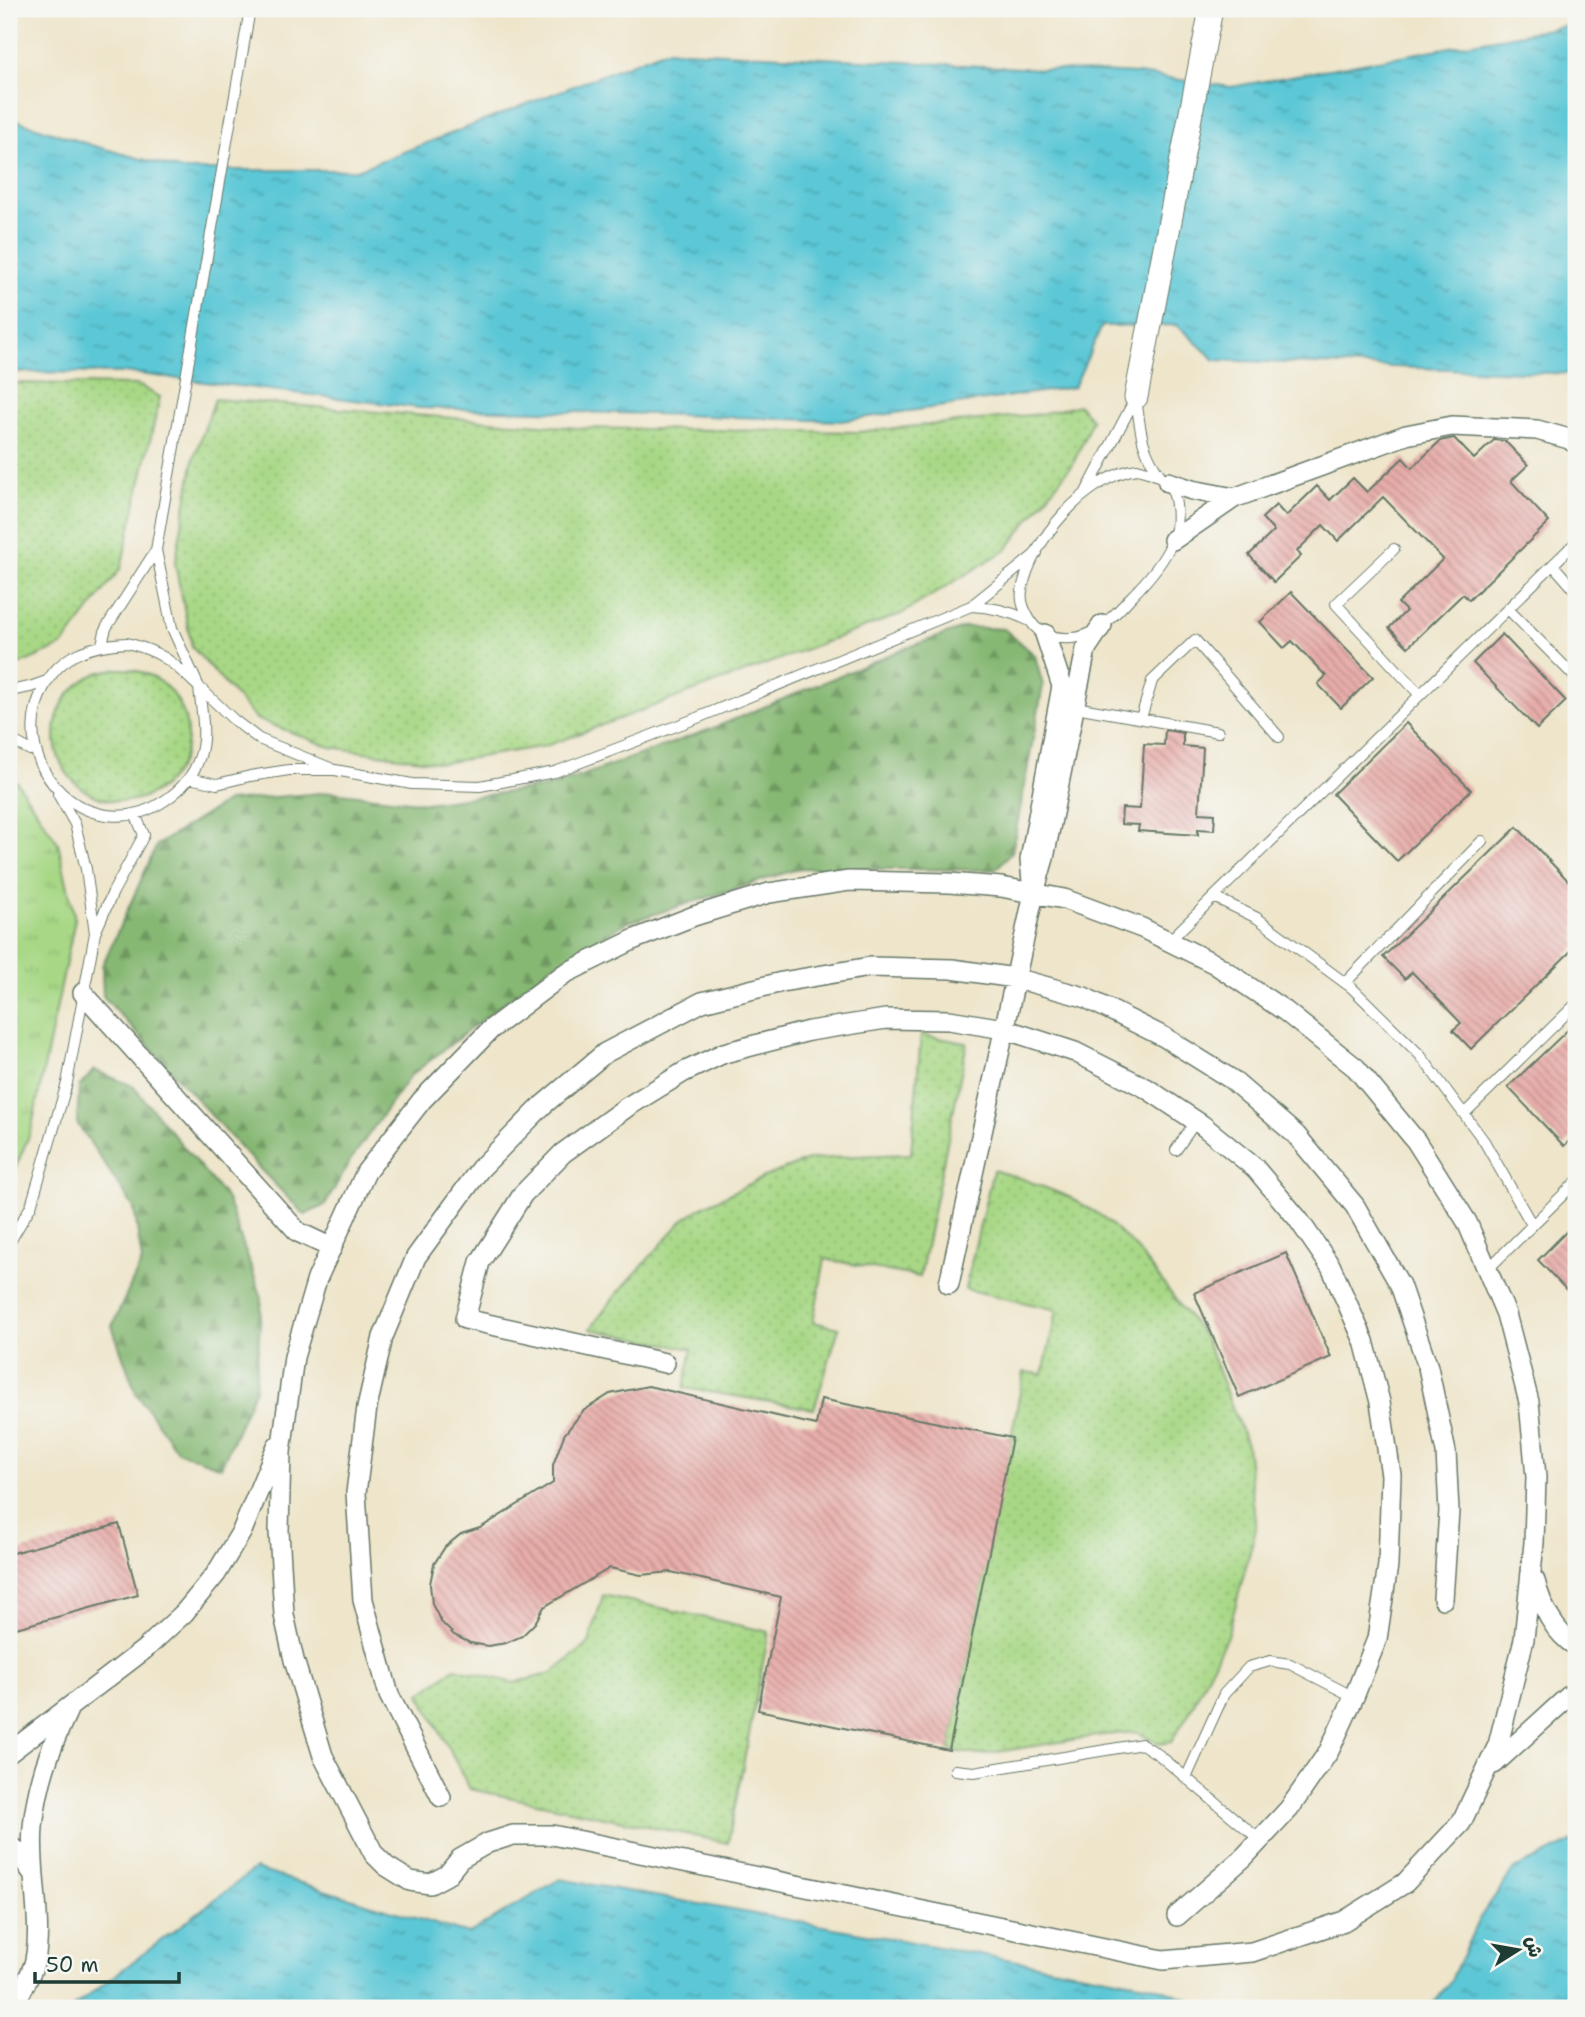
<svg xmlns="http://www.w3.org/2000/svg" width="1585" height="2017" viewBox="0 0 1585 2017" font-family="'Shantell Sans','Playpen Sans Arabic',sans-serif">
<defs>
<pattern id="grass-dots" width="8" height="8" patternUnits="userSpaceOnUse" patternTransform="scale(1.75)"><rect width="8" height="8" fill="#a8d886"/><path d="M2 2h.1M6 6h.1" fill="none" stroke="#90ba74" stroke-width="1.8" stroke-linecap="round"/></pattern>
<pattern id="forest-firs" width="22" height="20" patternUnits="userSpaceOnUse" patternTransform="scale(1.75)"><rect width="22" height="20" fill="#86b873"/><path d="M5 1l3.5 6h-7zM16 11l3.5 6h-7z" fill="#6d975f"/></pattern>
<pattern id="park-tufts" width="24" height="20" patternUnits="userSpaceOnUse" patternTransform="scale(1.75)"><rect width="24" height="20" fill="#a8d886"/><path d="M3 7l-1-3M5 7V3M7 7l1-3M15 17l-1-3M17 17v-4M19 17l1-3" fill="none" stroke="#90ba74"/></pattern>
<pattern id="water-ripples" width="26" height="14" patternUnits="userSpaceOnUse" patternTransform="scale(1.75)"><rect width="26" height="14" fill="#5cc7d6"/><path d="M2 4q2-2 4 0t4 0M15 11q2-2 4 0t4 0" fill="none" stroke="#4ba3ae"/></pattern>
<pattern id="building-back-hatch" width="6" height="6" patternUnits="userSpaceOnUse" patternTransform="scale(1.75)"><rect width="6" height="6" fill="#e8adaa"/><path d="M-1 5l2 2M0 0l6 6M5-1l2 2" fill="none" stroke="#bb8e8b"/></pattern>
</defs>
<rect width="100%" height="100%" fill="#f6f6f2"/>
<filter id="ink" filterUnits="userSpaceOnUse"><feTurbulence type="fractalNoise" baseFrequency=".0143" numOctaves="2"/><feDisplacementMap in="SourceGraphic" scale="14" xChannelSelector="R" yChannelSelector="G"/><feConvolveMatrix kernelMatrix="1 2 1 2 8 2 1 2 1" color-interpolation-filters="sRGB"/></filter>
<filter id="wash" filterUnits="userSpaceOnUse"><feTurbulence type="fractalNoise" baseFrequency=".00686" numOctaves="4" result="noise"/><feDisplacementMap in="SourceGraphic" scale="28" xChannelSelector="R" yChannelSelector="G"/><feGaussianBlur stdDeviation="1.57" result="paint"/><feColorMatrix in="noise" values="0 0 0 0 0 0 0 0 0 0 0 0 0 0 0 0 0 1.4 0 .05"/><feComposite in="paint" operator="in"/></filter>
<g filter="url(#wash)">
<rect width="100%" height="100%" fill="#eee5ca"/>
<path fill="url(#grass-dots)" stroke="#648a5d" stroke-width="2" d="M9,383L138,385L160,397L121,568L62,646L9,669Z
M215,399L578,428L857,432L1040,414L1079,405L1092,420L1074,462L1006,550L901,614L546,746L442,763L330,747L256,719L192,647L175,564L194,458Z
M55 735a66 66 0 1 1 132 0a66 66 0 1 1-132 0Z
M921,1035L967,1043L920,1277L825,1259L813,1322L839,1328L814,1409L684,1388L692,1349L590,1329L616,1295L684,1219L702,1207L764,1177L808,1160L854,1156L911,1154Z
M993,1170L1023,1179L1069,1197L1103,1217L1136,1248L1205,1338L1247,1445L1256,1529L1228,1634L1188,1715L1171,1742L1159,1744L1137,1732L1103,1735L978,1755L949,1750L1024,1372L1043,1374L1057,1310L965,1289Z
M603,1595L769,1632L728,1843L470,1789L420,1694L455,1668L514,1683L552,1673L589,1643Z"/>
<path fill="url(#forest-firs)" stroke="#527a54" stroke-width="2" d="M966,627L1004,629L1035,655L1043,686L1012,852L995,870L801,868L626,923L550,967L410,1076L350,1161L325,1205L305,1215L260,1169L103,996L102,966L157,845L228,801L332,792L426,803L553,786L711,729L906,648Z
M94,1070L133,1086L227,1199L262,1298L255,1389L221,1467L177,1451L136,1393L112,1326L142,1261L134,1208L77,1123L79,1087Z"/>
<path fill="url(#park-tufts)" stroke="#648a5d" stroke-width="2" d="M9,778L17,782L58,843L75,919L31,1131L9,1183Z"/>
<path fill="url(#water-ripples)" stroke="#3e8285" stroke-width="2" d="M1576,24V374L1215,360L1177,325L1102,326L1074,387L841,421L651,414L420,408L130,373L9,372V118L94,146L182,170H357L666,50L1138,74L1231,87Z
M1576,1840V2008H1430L1451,1980L1479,1919L1514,1869Z
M255,1869L468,1934L560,1879L1151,1985L1189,1999L1198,2008H72Z"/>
<g id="blocks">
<path fill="url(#building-back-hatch)" d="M1454,438L1474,459L1494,440L1505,441L1528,465L1511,481L1549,522L1469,600L1463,594L1408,647L1389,628L1406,611L1398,603L1443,559L1383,497L1338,541L1323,525L1297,551L1301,556L1274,582L1249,555L1274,531L1262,518L1276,505L1286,516L1317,486L1330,500L1353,478L1367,492L1403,458L1412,468L1440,441Z
M1291,592L1373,677L1341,708L1318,684L1326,676L1292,641L1284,648L1260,622Z
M1502,634L1566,701L1537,729L1473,663Z
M1406,723L1471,790L1397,861L1333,794Z
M1165,730L1183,733V746L1203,748L1199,813L1215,814L1214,830L1198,829V835L1138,831L1139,825L1121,824L1122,808L1140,809L1144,744L1164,745Z
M1517,827L1576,889V946L1471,1049L1453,1030L1461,1023L1412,972L1405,979L1383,957Z
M1576,1022V1134L1564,1146L1508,1087Z
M1576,1222V1300L1538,1260Z
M1286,1253L1331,1357L1239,1397L1194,1293Z
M648,1386L816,1425L821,1399L1012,1438L949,1750L758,1710L781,1597L671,1572L641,1575L610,1568L544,1607L535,1623L522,1636L506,1643L488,1646L470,1643L454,1635L441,1622L432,1604L430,1584L434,1564L445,1547L461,1534L480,1528L553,1483V1465L564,1435L583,1411L610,1394Z
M119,1524L138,1595L9,1630V1554Z"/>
</g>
</g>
<g filter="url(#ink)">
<use href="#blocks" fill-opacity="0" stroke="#677868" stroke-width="2"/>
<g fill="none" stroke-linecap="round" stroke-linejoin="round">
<g stroke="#677868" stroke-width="12">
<path id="service" d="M250,9L156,550L172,628L199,687L234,720L259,739L330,768
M1136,397C1140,428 1141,450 1160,475
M1137,469C1148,472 1158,474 1166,481C1179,493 1179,527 1172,542C1163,563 1147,581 1131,597C1118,612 1093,638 1072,638C1056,639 1038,635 1030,620C1025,611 1020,602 1022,591C1030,541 1087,476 1137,469Z
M1086,492L1136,397
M1394,549L1336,604L1420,695
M1553,565L1576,591
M971,606C993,607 1010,611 1030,621
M1508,609L1576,678
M127,643C163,652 172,662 199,687C201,709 207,733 200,756C194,775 181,790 164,801C91,850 4,768 43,689C60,654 90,645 127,643Z
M102,644L106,628L156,550
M9,691L30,687L47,681
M1075,707L1218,732
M1141,718L1152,681L1195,640L1279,737
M9,739L30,750L34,746
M189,778L217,784L250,776L289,770H335L412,784L480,786L555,772L692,720L971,606L1037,553
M58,794L75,824L86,869L95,933
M1214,897L1257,918L1352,988L1420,1055L1484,1141L1532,1225
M1169,941L1576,542
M1345,983L1482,841
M1464,1114L1576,1004
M1176,1150L1196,1121
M9,1243L31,1206L67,1083L95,933L113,892L144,835L135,814
M1487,1270L1576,1182
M955,1770L974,1772L1142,1744L1159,1755L1260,1840
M1186,1778L1224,1694L1249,1667L1270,1661L1290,1664L1354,1697"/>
</g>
<g stroke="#677868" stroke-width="22">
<path id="minor" d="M1168,482L1192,490L1234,498
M1173,540L1234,498L1406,435L1452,426L1537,430L1569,439L1576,444
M849,881L949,883L1001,887L1064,899L1142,928L1215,964L1285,1011L1356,1068L1416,1141L1467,1222L1506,1314L1529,1402L1536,1477L1534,1543L1524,1639L1498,1745L1461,1823L1405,1883L1344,1921L1252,1952L1163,1960L552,1835H513L488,1843L460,1859L447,1875L430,1884L410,1881L386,1866L374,1854L323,1756L294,1660L284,1615L279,1531L281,1452L294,1357L317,1279L366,1172L422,1100L491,1029L564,974L635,939L694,916L769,893Z
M1032,882L1030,860L1062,686L1045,634
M83,993L298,1232L332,1248
M949,1284L1034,893L1044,858L1086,649L1102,625
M665,1363L465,1319L480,1262L523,1194L563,1153L627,1107L684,1072L724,1053L809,1031L886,1019L949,1020L1004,1029L1075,1052L1146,1088L1202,1125L1255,1168L1298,1219L1331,1267L1364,1341L1380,1402L1391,1475L1388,1565L1377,1639L1354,1697L1329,1751L1289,1809L1244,1857L1177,1916
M1535,1581C1541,1605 1554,1633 1576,1646
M9,1753L145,1649L184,1613L216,1574L242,1531L277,1446
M1494,1764L1569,1696L1576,1691
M441,1797L389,1695L363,1600L356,1493L367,1407L383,1337L416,1257L480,1169L543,1105L605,1053L702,1002L782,982L870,967L952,969L1015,978L1084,997L1164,1037L1231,1079L1296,1135L1355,1206L1400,1285L1428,1367L1446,1452L1449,1511L1443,1599
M9,1845L16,1850L32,1872
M12,2008C19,1994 32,1975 35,1960C43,1919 29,1869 33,1827C37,1784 50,1748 68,1710"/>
</g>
<g stroke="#677868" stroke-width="25">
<path id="tertiary" d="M1136,397L1211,9"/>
</g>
<use href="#service" stroke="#fff" stroke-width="10"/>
<use href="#minor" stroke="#fff" stroke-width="19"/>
<use href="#tertiary" stroke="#fff" stroke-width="23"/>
</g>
</g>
<rect width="1585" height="2017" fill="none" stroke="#f6f6f2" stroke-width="35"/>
<g transform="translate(1518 1950) rotate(79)" stroke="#f6f6f2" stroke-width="5" paint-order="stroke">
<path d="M0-5L12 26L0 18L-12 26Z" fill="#1f3d34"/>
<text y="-10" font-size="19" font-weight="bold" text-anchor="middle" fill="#1f3d34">ش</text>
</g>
<path d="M35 1972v10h144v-10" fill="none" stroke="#1f3d34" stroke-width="3.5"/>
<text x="46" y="1972" font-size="21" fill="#1f3d34" stroke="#f6f6f2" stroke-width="5" paint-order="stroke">50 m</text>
</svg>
